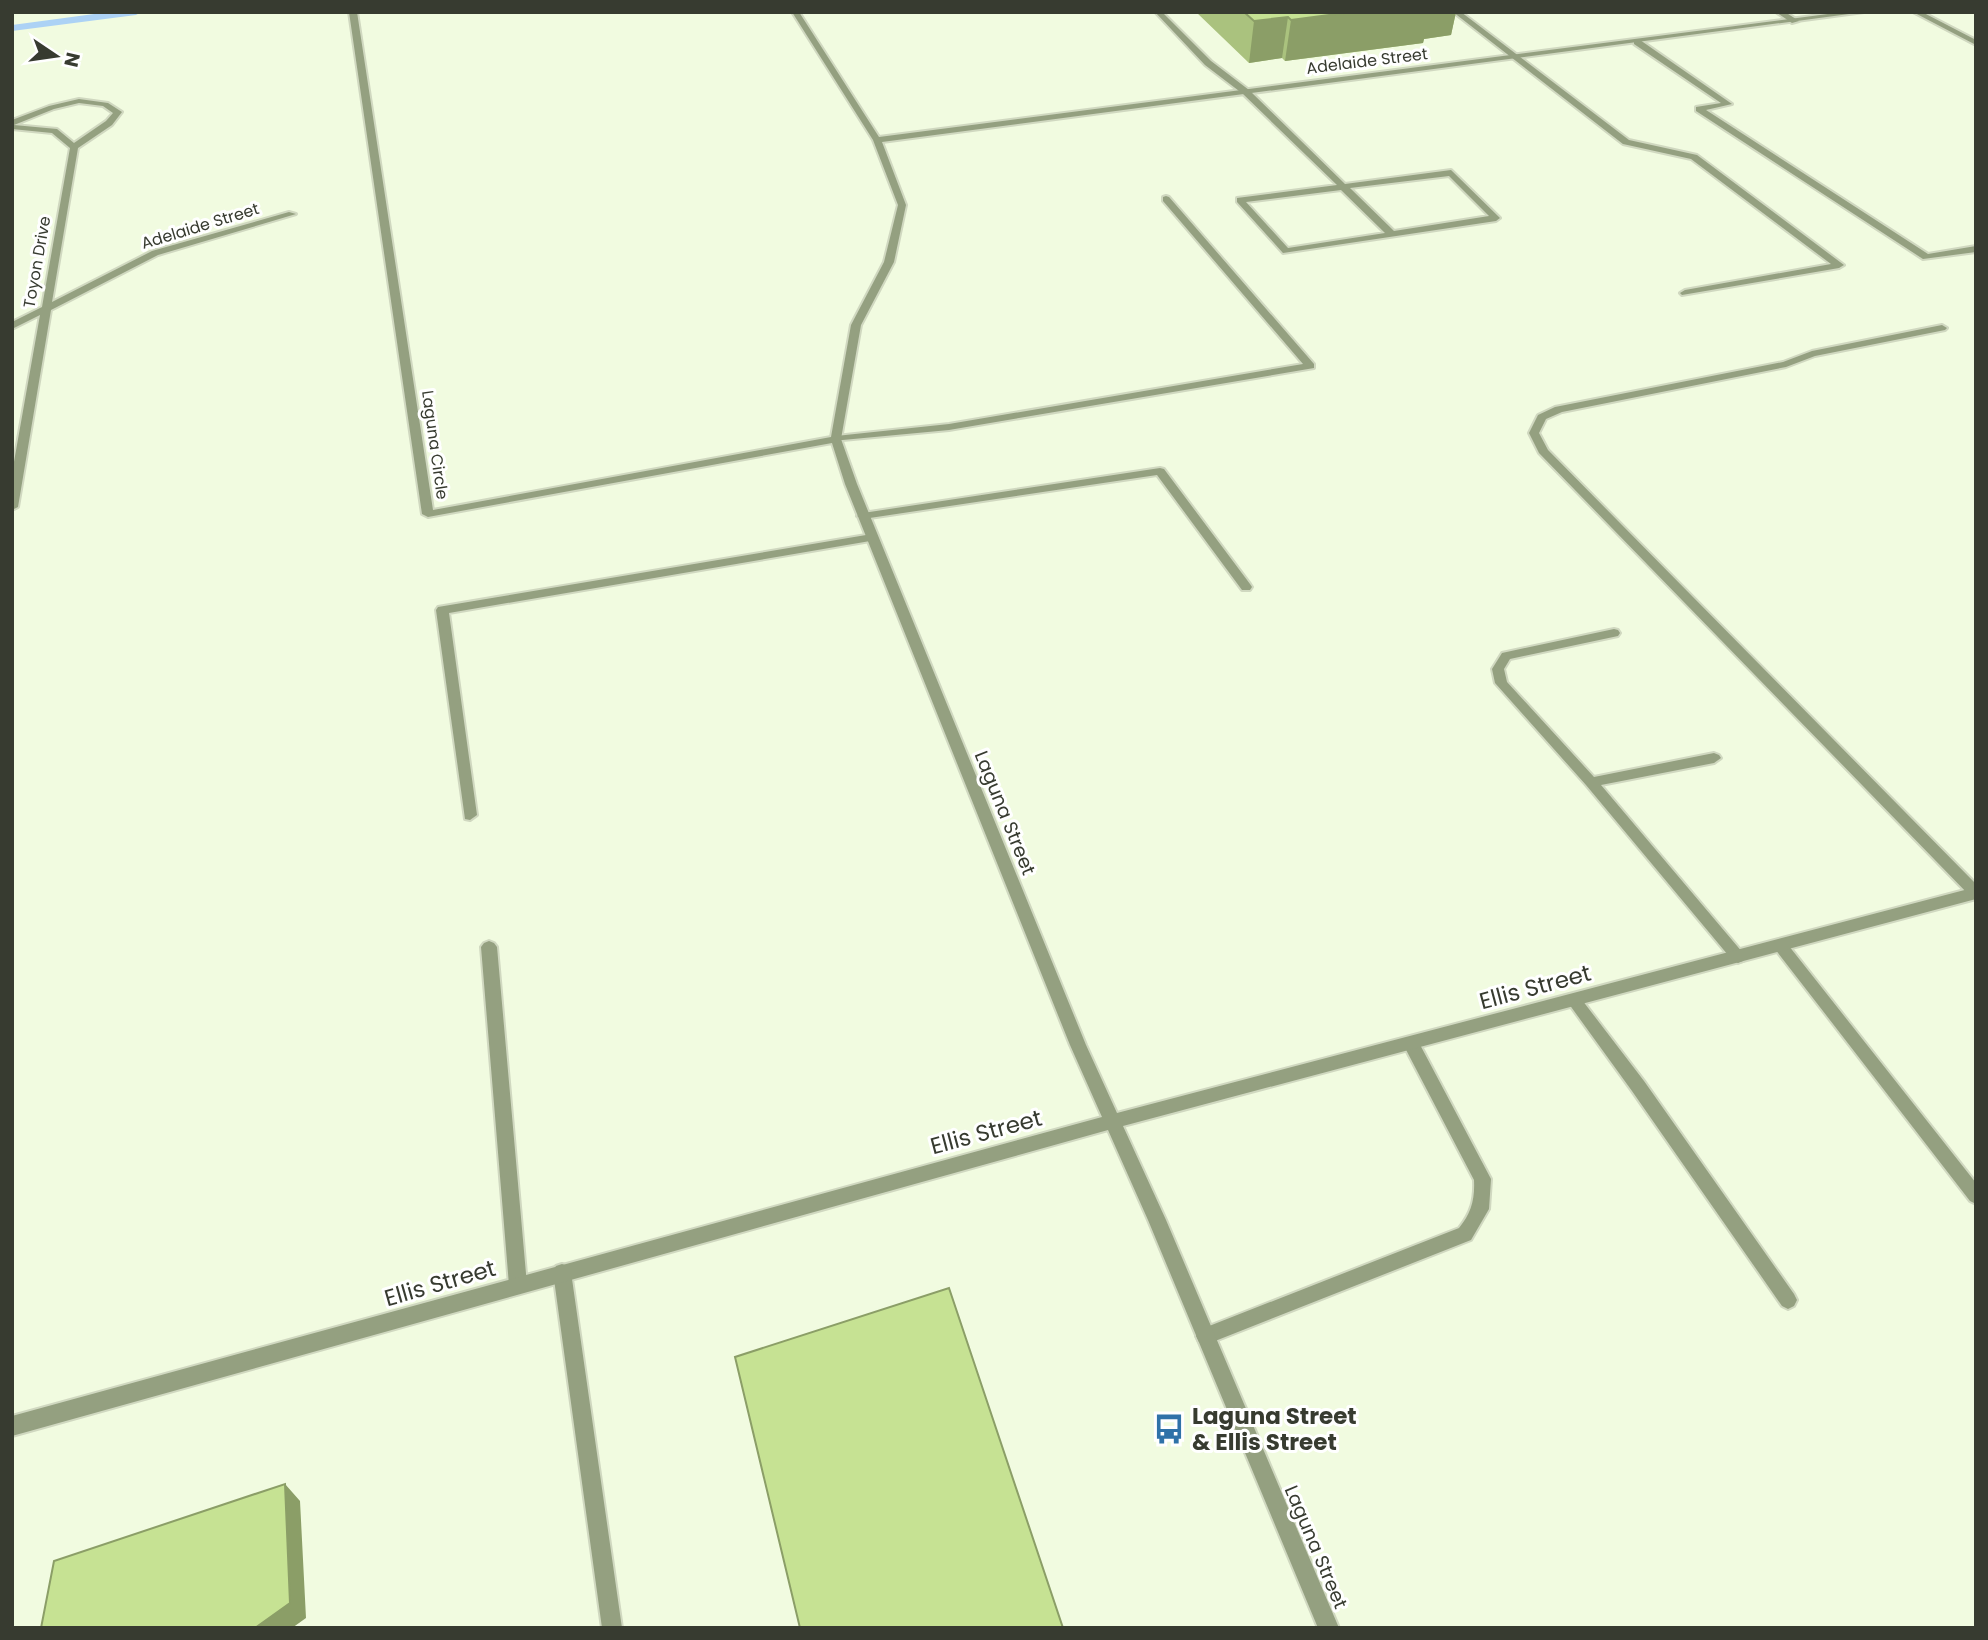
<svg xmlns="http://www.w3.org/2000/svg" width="1988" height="1640" viewBox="0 0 1988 1640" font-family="Poppins,sans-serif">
<rect width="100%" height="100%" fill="#f1fbe0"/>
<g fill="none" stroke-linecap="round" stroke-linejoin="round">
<path fill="#acd2f5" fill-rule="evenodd" d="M109,12H141L136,15L12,31V25Z"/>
<g stroke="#d0d8c0" stroke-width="4">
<path id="lane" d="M1155,12H1162L1211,61L1249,90L1345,184L1451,170L1500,218L1496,221L1283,253L1237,202V198L1337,185L1243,94L1205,65ZM1449,176L1489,216L1394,231L1350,188ZM1341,190L1385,233L1288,248L1246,202Z
M1453,12H1461L1629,140L1697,155L1844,265L1839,268L1682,295L1680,293L1685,290L1831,264L1691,159L1623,144Z
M1776,12H1785L1799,21L1792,23Z
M1913,12H1922L1976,40V45Z
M1634,40H1640L1732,104L1706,110L1928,254L1976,246V252L1923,259L1696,111V107L1721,103L1634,44Z
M1166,196L1169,197L1314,364V368L949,430L832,441V437L836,436L949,424L1303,364L1163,201V197Z
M1942,325L1947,328L1945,330L1815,356L1786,367L1562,412L1546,419L1539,433L1548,450L1976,884V899L1971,897L1539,453L1529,433L1538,415L1555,407L1783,362L1812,351Z
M1160,468L1164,469L1250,584L1252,587L1250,590H1242L1157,475L863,519L857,516L863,513Z
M872,534L878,538L876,540L449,613L477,815L470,820L465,819L436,610L438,607Z
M1614,629L1618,630L1620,633L1618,636L1510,659L1504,669L1507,682L1594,777L1714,753L1719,755L1721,758L1714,763L1601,785L1743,953L1746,957L1743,961L1738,963L1733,961L1586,785L1495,683L1492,669L1502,653Z
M1780,939L1785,941L1976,1183V1204L1970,1201L1775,949L1772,945L1775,941Z
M489,941L494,943L497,947L527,1285L524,1291L518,1293L512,1291L509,1285L481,947L484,943Z
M1574,994L1579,996L1644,1081L1794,1294L1797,1300L1794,1306L1788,1309L1782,1306L1632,1091L1569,1004L1566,1000L1569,996Z
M1411,1037L1417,1039L1491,1179L1489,1209L1471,1240L1205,1345L1199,1342L1196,1336L1199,1330L1459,1228C1471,1213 1475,1200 1474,1180L1403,1044L1405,1039Z
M562,1264L568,1266L571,1272L622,1628H602L553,1272L556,1266Z"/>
</g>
<g stroke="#d0d8c0" stroke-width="4">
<path id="street" d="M349,12H357L433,510L831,437L851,325L884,262L898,205L873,140L792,12H799L879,137L1843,12H1864L882,142L906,205L894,262L861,325L841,439L857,484L1086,1045L1117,1113L1976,887V899L1123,1126L1166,1220L1339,1628H1318L1148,1220L1108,1130L12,1436V1416L1102,1117L1070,1045L845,484L832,443L428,517L422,514Z
M79,99L108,103L122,112L112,125L78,148L52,302L152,251L289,212L296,214L158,255L51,310L18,507L12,510V473L40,315L12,329V322L42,307L70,148L52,133L12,129V120L49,106ZM79,103L103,106L113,113L106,121L74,143L57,129L14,125L54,109Z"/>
</g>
<use href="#lane" fill="#94a080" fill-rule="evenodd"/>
<use href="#street" fill="#94a080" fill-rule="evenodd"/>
</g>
<path fill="#aac27e" d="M1196,12H1456L1451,35L1424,39L1423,43L1285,61L1282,58L1249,63Z"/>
<path fill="#8b9e67" d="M1352,12H1456L1451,35L1424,39L1423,43L1285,61L1291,20Z
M1288,17L1282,58L1249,63L1254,21Z
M285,1484L300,1501L306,1618L292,1628H255Z"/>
<path fill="#c6e293" stroke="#8b9e67" stroke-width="2" d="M1244,12H1352L1291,20L1288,17L1254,21Z
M949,1288L1063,1628H800L735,1357Z
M285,1484L290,1603L255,1628H41L54,1561Z"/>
<defs>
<g id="bus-bare" transform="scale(2.415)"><path d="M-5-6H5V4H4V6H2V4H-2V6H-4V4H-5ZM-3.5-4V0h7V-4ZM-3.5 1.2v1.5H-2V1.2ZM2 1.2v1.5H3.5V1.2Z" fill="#2f72a8" stroke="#fff" stroke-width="2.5" paint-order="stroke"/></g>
</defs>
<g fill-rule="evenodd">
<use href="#bus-bare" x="1169" y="1429"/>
</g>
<g text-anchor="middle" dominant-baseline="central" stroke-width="6" stroke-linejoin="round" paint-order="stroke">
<g font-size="16" fill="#373b30" stroke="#fff">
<text transform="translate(1367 61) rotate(-7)">Adelaide Street</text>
<text transform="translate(200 226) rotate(-17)">Adelaide Street</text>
<text transform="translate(37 262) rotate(-80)">Toyon Drive</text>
<text transform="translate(435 445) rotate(82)">Laguna Circle</text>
</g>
<g font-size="19" fill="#373b30" stroke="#fff">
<text transform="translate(1005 813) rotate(68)">Laguna Street</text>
<text transform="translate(1316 1547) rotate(67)">Laguna Street</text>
</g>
<g font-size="23" fill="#373b30" stroke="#fff">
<text transform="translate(1535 987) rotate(-15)">Ellis Street</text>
<text transform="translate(986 1132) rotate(-15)">Ellis Street</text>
<text transform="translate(440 1283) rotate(-16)">Ellis Street</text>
</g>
<g font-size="23" font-weight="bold" fill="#373b30" stroke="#fff" text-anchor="start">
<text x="1192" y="1416">Laguna Street<tspan x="1192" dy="26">&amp; Ellis Street</tspan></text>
</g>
</g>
<rect width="1988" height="1640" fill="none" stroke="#373b30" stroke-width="28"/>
<g transform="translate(56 56) rotate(103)" stroke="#ffffff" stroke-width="5" paint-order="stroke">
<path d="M0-5L12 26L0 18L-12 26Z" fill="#373b30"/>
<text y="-10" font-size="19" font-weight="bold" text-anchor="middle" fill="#373b30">N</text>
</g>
</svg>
